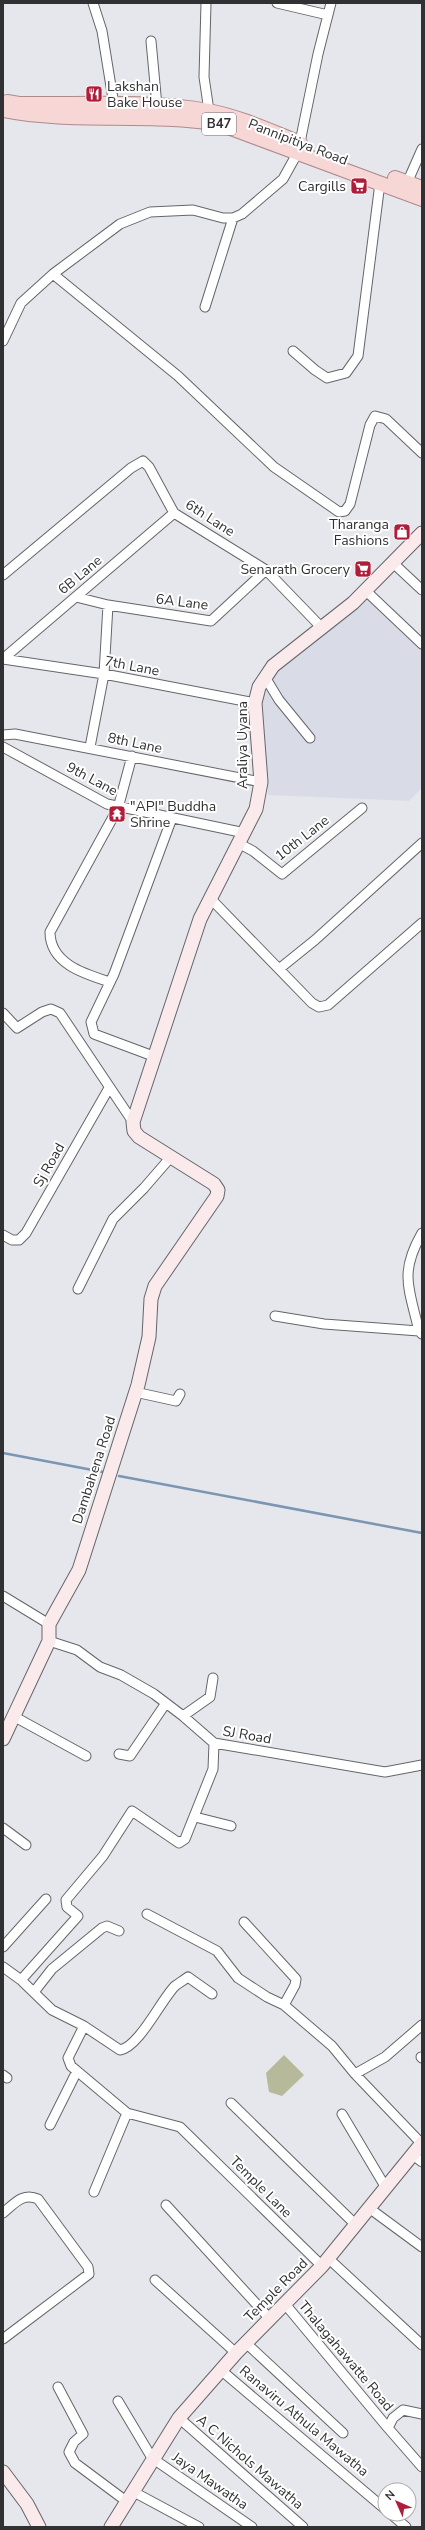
<svg xmlns="http://www.w3.org/2000/svg" width="425" height="2530" viewBox="0 0 425 2530" font-family="'Nunito Sans',sans-serif">
<rect width="100%" height="100%" fill="#e6e7ec"/>
<path fill="#d9dce7" d="M363,593L422,649V788L409,801L268,795L260,700L275,666Z"/>
<path fill="#b6b99a" d="M284,2055L304,2075L282,2096L269,2092L266,2073Z"/>
<g fill="none" stroke-linecap="round" stroke-linejoin="round">
<path stroke="#7a96b2" stroke-width="2.5" d="M3,1453L103,1472
M119,1476L422,1533"/>
<g stroke="#65666a" stroke-width="11">
<path id="street" d="M93,3L102,31L114,105
M206,3L204,77L209,111
M277,3L328,15
M151,41L157,106
M407,183L422,149
M53,274L178,376L274,467L339,512L345,511L350,504L370,425L375,416L386,419L422,453
M205,307L233,218
M3,341L21,303L53,274L120,224L150,212L193,210L223,218H233L242,214L283,179L298,152L318,54L331,3
M293,351L315,370L327,378L346,373L358,356L380,183
M392,562L422,590
M3,575L131,468L143,461L149,467L174,513L266,570L322,628
M365,590L422,644
M76,597L108,605L211,621L266,570
M4,658L174,513
M3,659L104,674L255,703
M265,677L279,700L310,738
M3,735L15,734L261,782
M3,747L107,804L245,833
M90,747L104,674L108,605
M238,843L253,851L282,874L362,808
M210,898L312,1003L319,1007L328,1005L422,923
M279,969L315,940L422,843
M110,982C85,974 50,964 50,932L118,808L132,756
M3,1013L17,1028L42,1012L51,1009L60,1013L133,1122
M153,1056L94,1034L91,1022L114,974L172,818
M422,1233C399,1273 409,1288 419,1331L422,1334
M3,1235L12,1240H19L26,1233L109,1088
M78,1289L113,1219L144,1188L170,1158
M275,1316L324,1324L419,1331
M135,1392L176,1401L180,1394
M3,1596L49,1624
M49,1641L77,1650L100,1667L121,1675L154,1694L183,1716L214,1743L385,1772L422,1765
M183,1716L210,1697L213,1678
M15,1717L86,1756
M119,1754L130,1756L166,1703
M195,1817L231,1826
M3,1828L26,1845
M147,1914L217,1951L238,1978L267,1997L284,2005
M244,1922L296,1979L295,1985L284,2005L332,2046L355,2074L421,2143
M3,1947L46,1899
M3,1967L21,1980L52,2010L84,2026L120,2050C139,2047 161,2000 175,1986C179,1983 184,1980 188,1977L212,1994
M21,1980L78,1916L67,1907L66,1900L103,1856L132,1811L179,1843L185,1839L213,1769L214,1743
M34,1992L52,1969L102,1928L107,1926L119,1931
M84,2026L68,2058L71,2066L127,2113L180,2127L322,2266
M421,2057L422,2058
M355,2074L385,2057L422,2025
M3,2075L7,2078
M231,2103L356,2225
M342,2114L386,2188
M50,2125L77,2071
M413,2155L422,2162
M94,2192L127,2113
M166,2205L270,2319
M369,2208L422,2247
M3,2213C14,2204 23,2192 38,2199L88,2267L89,2274L3,2339
M328,2258L422,2345
M155,2280L236,2353
M285,2304L388,2428L393,2418L403,2410L422,2414
M246,2343L343,2433
M222,2371L385,2509
M58,2387L83,2434L74,2442L69,2452L75,2463L126,2501
M118,2401L152,2458L252,2527
M179,2418L303,2527
M388,2428L422,2467
M132,2491L199,2527
M391,2514L406,2527"/>
</g>
<g stroke="#65666a" stroke-width="15">
<path id="secondary" d="M3,1739L49,1641V1624L79,1570L138,1385L149,1337L151,1299L155,1286L217,1196L218,1190L214,1184L139,1137L134,1131L133,1122L200,919L256,809L261,782L255,703L259,687L273,666L353,603L422,533
M3,2472L27,2504L39,2527
M111,2527L179,2418L236,2353L322,2266L422,2143"/>
</g>
<g stroke="#ae8a8b" stroke-width="16">
<path id="primary" d="M7,102L19,104C79,105 149,100 208,111C240,117 270,131 300,143
M3,110C73,124 148,112 220,124L422,199
M395,178L422,188"/>
</g>
<use href="#street" stroke="#fff" stroke-width="9"/>
<use href="#secondary" stroke="#fbeaeb" stroke-width="13"/>
<use href="#primary" stroke="#f7d6d6" stroke-width="14"/>
</g>
<defs>
<g id="restaurant-square" transform="scale(0.9)"><rect x="-9" y="-9" width="18" height="18" rx="4" fill="#b01c3a" stroke="#fff"/><path d="M-5-6h1v4h1v-4h1v4h1v-4h1v5L-1.5 .5V6h-2V.5L-5-1ZM5-6V6H3V1.5H1.5Q1.5-4 5-6Z" fill="#fff"/></g>
<g id="supermarket-square" transform="scale(0.9)"><rect x="-9" y="-9" width="18" height="18" rx="4" fill="#b01c3a" stroke="#fff"/><path d="M-6-5.5h2.5l.6 2H6L4.5 2H-2.5L-4.4-4H-6ZM-1.5 3.2a1.3 1.3 0 1 0 .1 0ZM3 3.2a1.3 1.3 0 1 0 .1 0Z" fill="#fff"/></g>
<g id="shop-square" transform="scale(0.9)"><rect x="-9" y="-9" width="18" height="18" rx="4" fill="#b01c3a" stroke="#fff"/><path d="M-5-2.5h2.3a2.7 3.5 0 0 1 5.4 0H5L5.5 6h-11ZM-1.5-2.5h3a1.5 2.3 0 0 0-3 0Z" fill="#fff"/></g>
<g id="temple-square" transform="scale(0.9)"><rect x="-9" y="-9" width="18" height="18" rx="4" fill="#b01c3a" stroke="#fff"/><path d="M0-6L5-2H3V0L6.5 2.5H4V6H1.5V3h-3V6H-4V2.5H-6.5L-3 0V-2H-5Z" fill="#fff"/></g>
</defs>
<g fill-rule="evenodd">
<use href="#restaurant-square" x="94" y="94"/>
<use href="#supermarket-square" x="359" y="186"/>
<use href="#shop-square" x="402" y="532"/>
<use href="#supermarket-square" x="363" y="569"/>
<use href="#temple-square" x="117" y="814"/>
</g>
<g text-anchor="middle" dominant-baseline="central" stroke-width="4" stroke-linejoin="round" paint-order="stroke">
<rect fill="#fff" stroke="#6f6f70" stroke-width="1" x="202" y="113" width="34" height="22" rx="3"/>
<g font-size="13" font-weight="bold" fill="#313133">
<text x="219" y="124">B47</text>
</g>
<g font-size="14" fill="#313133" stroke="#fff" text-anchor="end">
<text x="107" y="86" text-anchor="start">Lakshan<tspan x="107" dy="16">Bake House</tspan></text>
<text x="346" y="186">Cargills</text>
<text x="389" y="524">Tharanga<tspan x="389" dy="16">Fashions</tspan></text>
<text x="350" y="569">Senarath Grocery</text>
<text x="130" y="806" text-anchor="start">"API" Buddha<tspan x="130" dy="16">Shrine</tspan></text>
</g>
<g font-size="14" fill="#313133" stroke="#fff">
<text transform="translate(298 142) rotate(21)">Pannipitiya Road</text>
<text transform="translate(210 518) rotate(33)">6th Lane</text>
<text transform="translate(80 575) rotate(-40)">6B Lane</text>
<text transform="translate(182 602) rotate(7)">6A Lane</text>
<text transform="translate(132 666) rotate(11)">7th Lane</text>
<text transform="translate(135 743) rotate(12)">8th Lane</text>
<text transform="translate(242 745) rotate(-90)">Araliya Uyana</text>
<text transform="translate(92 779) rotate(28)">9th Lane</text>
<text transform="translate(302 838) rotate(-38)">10th Lane</text>
<text transform="translate(49 1165) rotate(-60)">Sj Road</text>
<text transform="translate(94 1470) rotate(-72)">Dambahena Road</text>
<text transform="translate(247 1735) rotate(10)">SJ Road</text>
<text transform="translate(261 2187) rotate(45)">Temple Lane</text>
<text transform="translate(276 2290) rotate(-45)">Temple Road</text>
<text transform="translate(346 2356) rotate(50)">Thalagahawatte Road</text>
<text transform="translate(304 2421) rotate(40)">Ranaviru Athula Mawatha</text>
<text transform="translate(250 2462) rotate(41)">A C Nichols Mawatha</text>
<text transform="translate(210 2481) rotate(35)">Jaya Mawatha</text>
</g>
</g>
<rect width="425" height="2530" fill="none" stroke="#313133" stroke-width="8"/>
<g transform="translate(397 2502) rotate(315)"><circle r="19" fill="#ffffff" stroke="#adadad"/>
<path d="M0-3L7 15L0 10L-7 15Z" fill="#b01c3a"/>
<text y="-6" font-size="11" font-weight="bold" text-anchor="middle" fill="#313133">N</text>
</g>
</svg>
